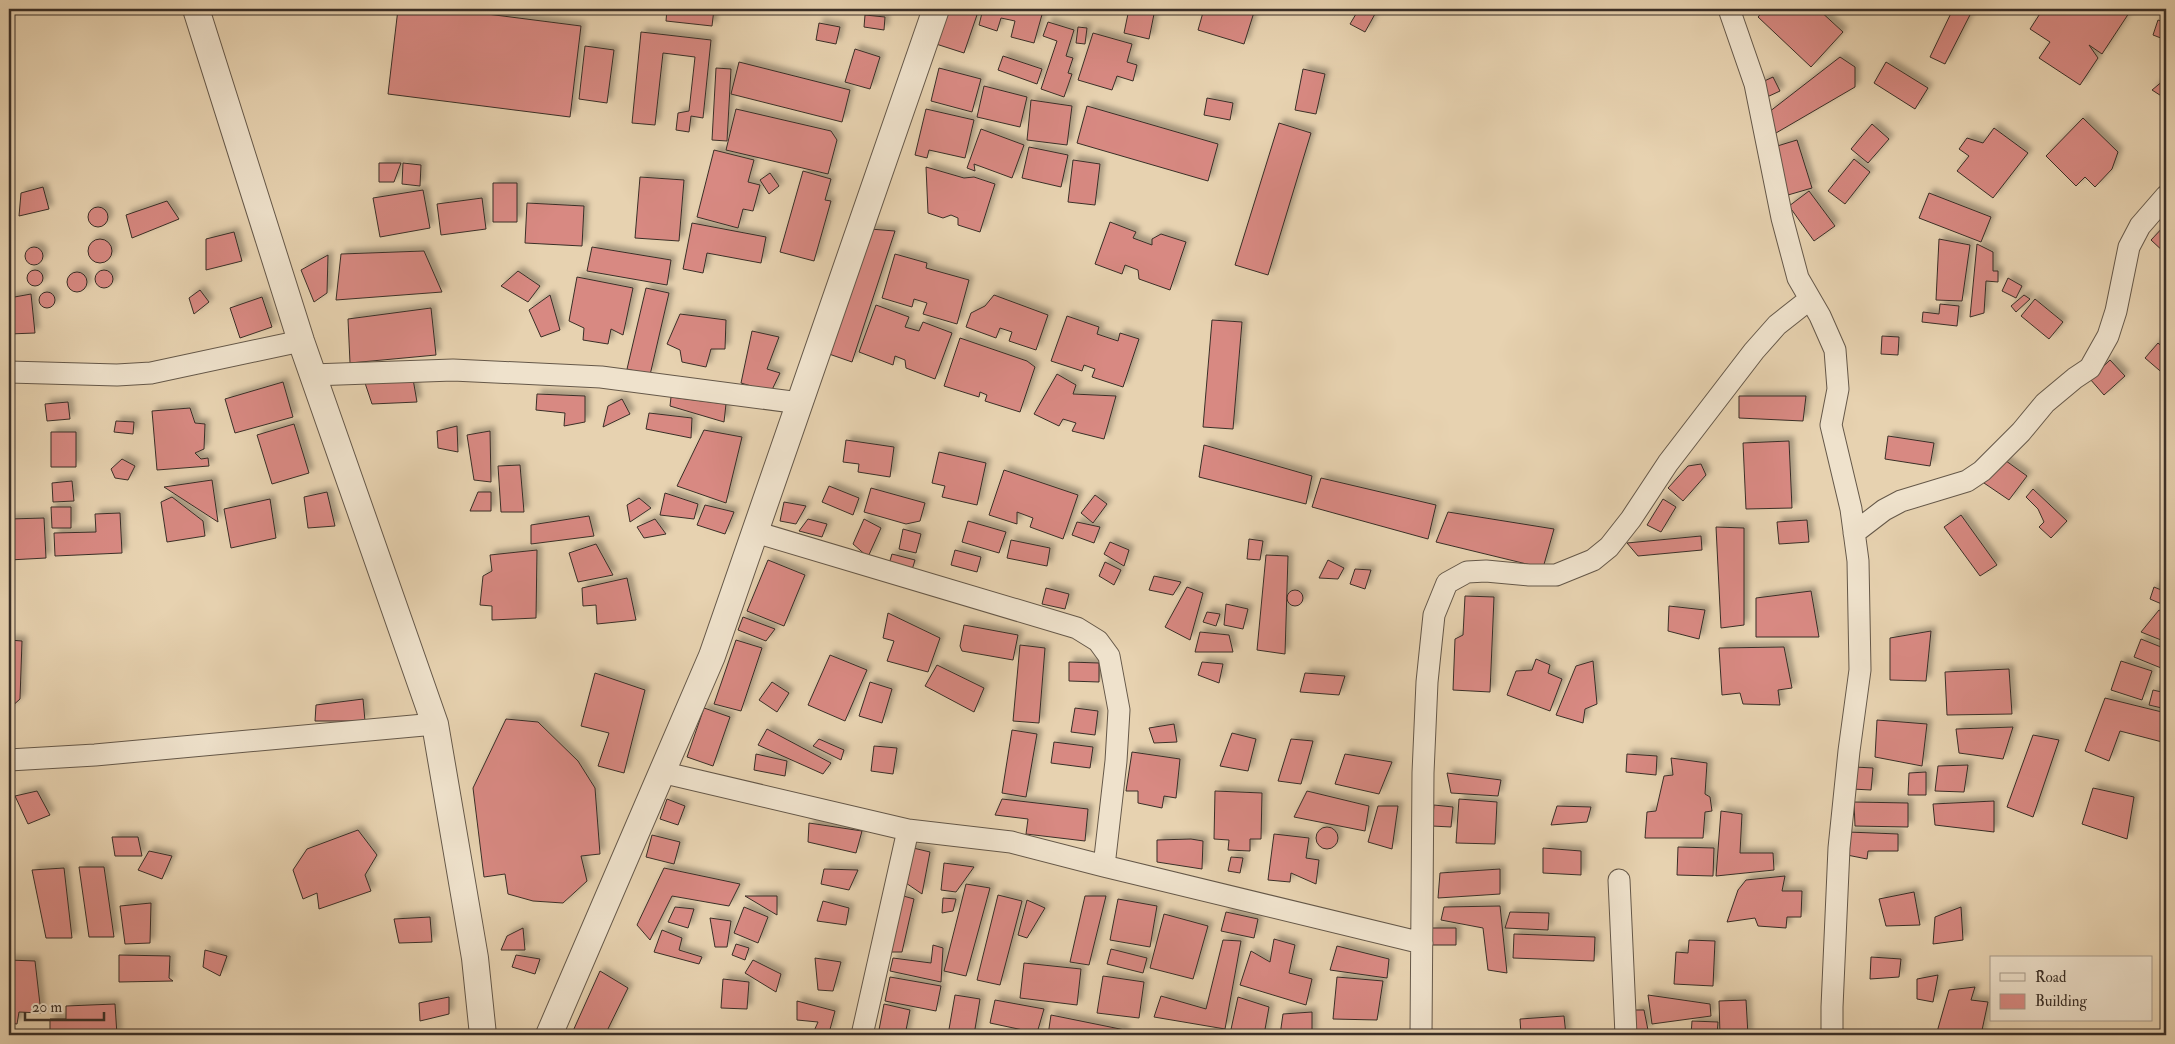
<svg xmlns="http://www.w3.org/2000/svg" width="2175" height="1044" viewBox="0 0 2175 1044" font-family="'IM FELL Double Pica',serif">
<defs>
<filter id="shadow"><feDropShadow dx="4.5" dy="-4.5" stdDeviation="2.5" flood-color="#0004"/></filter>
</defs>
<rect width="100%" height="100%" fill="#e7d2b0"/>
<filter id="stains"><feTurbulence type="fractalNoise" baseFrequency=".004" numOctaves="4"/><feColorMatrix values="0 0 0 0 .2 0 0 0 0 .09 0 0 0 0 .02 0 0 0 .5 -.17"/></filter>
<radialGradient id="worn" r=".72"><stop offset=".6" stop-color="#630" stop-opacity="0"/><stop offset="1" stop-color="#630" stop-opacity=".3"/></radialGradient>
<path fill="#d88982" stroke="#3a2f27" filter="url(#shadow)" d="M398,9H448L581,26L570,117L388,94Z
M667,9H714L712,26L666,21Z
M944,9H979L964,53L933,43Z
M983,9H1033L1043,11L1034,43L1011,37L1015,21L1001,18L997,31L979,25Z
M1129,9H1155L1149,39L1124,33Z
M1204,9H1255L1244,44L1198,30Z
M1359,9H1365L1375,14L1365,32L1350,24Z
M1765,9H1818L1843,32L1811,67L1758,17Z
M1953,9H1973L1945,64L1930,57Z
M2043,9H2123L2129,13L2102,54L2089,45L2098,58L2080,85L2039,58L2050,42L2030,29Z
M865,15L885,17L884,30L864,27Z
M2158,20L2166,23V40L2153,35Z
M1048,22L1074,30L1066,56L1073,58L1068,73L1072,74L1064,97L1041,89L1057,41L1043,36Z
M819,23L840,27L836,44L816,40Z
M1078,27L1087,28L1085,44L1076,43Z
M641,32L711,40L703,118L691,116L689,132L676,130L678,113L689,111L695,57L663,53L655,125L632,123Z
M1093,33L1132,44L1127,62L1137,65L1133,81L1117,76L1112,90L1078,80Z
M585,46L614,50L607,103L579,99Z
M855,49L880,57L870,89L845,82Z
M1003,56L1042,69L1037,84L998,70Z
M1840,57L1855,67V87L1776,133L1769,112Z
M739,62L850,90L842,122L731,94Z
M1886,62L1928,88L1915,109L1874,83Z
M716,68L731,69L727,141L712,140Z
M939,68L981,79L972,112L931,101Z
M1303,69L1325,74L1316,114L1295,110Z
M1773,77L1780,91L1767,97L1760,83Z
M2164,80L2166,82V99L2152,90Z
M984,86L1027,97L1020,127L977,117Z
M1207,98L1233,103L1230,120L1204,115Z
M1031,100L1072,106L1067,145L1027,140Z
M1087,106L1218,144L1208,181L1077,143Z
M736,109L831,131L837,140L828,174L726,150Z
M926,109L974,120L965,158L929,150L927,158L915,155Z
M2083,118L2118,152L2112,169L2095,187L2085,177L2076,186L2046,156Z
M1279,123L1311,133L1268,275L1235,265Z
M1872,124L1889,139L1868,163L1851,149Z
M1994,128L2028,153L1993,198L1957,171L1969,156L1959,149L1967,138L1983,143Z
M981,129L1024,145L1012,178L974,164L975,171L967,168Z
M1797,140L1812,188L1788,195L1774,147Z
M1029,147L1068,155L1061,187L1022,178Z
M714,150L754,160L748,182L760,185L753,211L743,209L738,228L697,217Z
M1854,159L1870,172L1845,204L1828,191Z
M1073,160L1100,164L1095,205L1068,202Z
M379,163H401L394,182H379Z
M403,163L421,165L420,186L402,184Z
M926,167L964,178L974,177L995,184L980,232L958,225V218L951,215L943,218L928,213Z
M803,171L831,179L825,200L831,201L814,261L780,252Z
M770,173L779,186L769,194L760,180Z
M640,177L684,180L679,241L635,238Z
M493,183H517V222H493Z
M43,187L49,209L19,216L21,193Z
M423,190L430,228L380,237L373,198Z
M1809,191L1835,226L1814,241L1789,206Z
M1929,193L1991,217L1981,242L1919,218Z
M482,198L486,229L441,235L437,204Z
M167,201L179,219L132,238L126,215Z
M527,203L584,206L582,246L525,243Z
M88 217a10 10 0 1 1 20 0a10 10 0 1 1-20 0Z
M1110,222L1136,232L1133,238L1152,245V239L1161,234L1186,242L1170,290L1139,279L1138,270L1125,265L1122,274L1095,264Z
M692,223L766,237L761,263L707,253L703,273L683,269Z
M2166,224V254L2151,240Z
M870,229L895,231L852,362L829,354Z
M234,232L242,261L206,270V239Z
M88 251a12 12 0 1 1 24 0a12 12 0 1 1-24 0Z
M1939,239L1970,245L1962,301L1936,300Z
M1977,244L1993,252V271H1998V282L1986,281L1984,313L1970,317Z
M592,247L671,260L667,285L587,271Z
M25 256a9 9 0 1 1 18 0a9 9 0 1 1-18 0Z
M424,251L442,292L336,300L341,254Z
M895,254L927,263L926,268L969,280L957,324L923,314L927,303L914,299L912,307L882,298Z
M328,255L327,293L314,302L301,270Z
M95 279a9 9 0 1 1 18 0a9 9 0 1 1-18 0Z
M27 278a8 8 0 1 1 16 0a8 8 0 1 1-16 0Z
M518,271L540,286L528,302L501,286Z
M67 282a10 10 0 1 1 20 0a10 10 0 1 1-20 0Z
M577,277L633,288L623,335L611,329L608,344L583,340L584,328L569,321Z
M2008,278L2022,286L2016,298L2002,291Z
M646,288L669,293L650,375L627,369Z
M200,290L209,302L194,314L189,298Z
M39 300a8 8 0 1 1 16 0a8 8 0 1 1-16 0Z
M31,294L35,333L9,334V298Z
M550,295L560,330L541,337L529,310Z
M994,295L1048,315L1036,350L1009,341L1012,332L1000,328L996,338L966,327L971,313L985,306Z
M2024,295L2030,299L2016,312L2011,306Z
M262,297L272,327L240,338L230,308Z
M2035,299L2063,322L2049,339L2021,316Z
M1940,304L1959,306L1957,326L1922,322L1923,312L1939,314Z
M876,305L909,317L905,327L919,331L923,322L952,333L935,379L906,368L905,360L895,356L893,365L859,352Z
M431,308L436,355L350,363L348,319Z
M680,314L726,320L725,349H711L706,367L682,362L680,350L667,344Z
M1067,316L1099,327L1097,334L1118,341L1120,333L1139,339L1123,387L1092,377L1095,369L1084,365L1082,371L1051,361Z
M1212,320L1242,322L1233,429L1203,427Z
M752,331L779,337L767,369L780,373L771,392L741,383Z
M1882,336L1899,337L1898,355L1881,354Z
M960,338L1027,361L1035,367L1020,412L985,401L987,395L980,392L979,397L944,386Z
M2158,343L2166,350V376L2145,358Z
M2110,360L2125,376L2104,395L2090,379Z
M1057,374L1076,385L1073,394L1116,396L1104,439L1072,431L1076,423L1063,419L1059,426L1034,414Z
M413,379L417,402L372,404L365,383Z
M283,382L293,417L235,433L225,399Z
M537,394L585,396V422L564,426L565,413L536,410Z
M1739,396H1806L1803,421L1739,418Z
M671,397L726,404L724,422L670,406Z
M622,399L630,414L603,427L608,406Z
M68,402L70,419L47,421L45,404Z
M190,408L195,423L205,424L204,449L195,453L201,459L208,458L209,466L157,470L152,411Z
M649,413L692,418L691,438L646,429Z
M116,421L134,422L133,434L114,432Z
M294,424L309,473L272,484L257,435Z
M457,426L458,452L438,448L437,431Z
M704,430L742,437L726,503L677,486Z
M490,431L491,482L474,480L467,435Z
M51,432H76V467H51Z
M1888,436L1934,443L1930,466L1885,459Z
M846,440L894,447L890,477L858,472L859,464L843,462Z
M1789,441L1792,508L1746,509L1743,443Z
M1204,445L1312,476L1306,504L1199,477Z
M939,452L986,463L977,505L942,497L945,486L932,483Z
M2002,458L2027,476L2009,500L1984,483Z
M122,459L135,466L128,480L115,478L111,469Z
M1701,464L1706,475L1683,501L1668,488L1688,466Z
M520,465L524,512H501L498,466Z
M1004,470L1078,495L1063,539L1030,527L1033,518L1017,512V524L989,515Z
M1321,478L1436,505L1428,539L1312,507Z
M212,480L218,522L164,487Z
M72,481L74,501L53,502L52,483Z
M829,486L859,498L853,515L822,502Z
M871,488L925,503L920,521L906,524L864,512Z
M2033,489L2067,521L2051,538L2039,527L2044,522L2038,509L2026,497Z
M327,492L335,526L308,528L304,497Z
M478,492H491V511H470Z
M665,493L698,504L694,519L660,515Z
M1095,495L1107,504L1093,523L1081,513Z
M172,497L203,521L205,536L167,542L161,502Z
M639,498L651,508L630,522L627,505Z
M270,499L276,538L231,548L224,509Z
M1663,499L1676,507L1661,532L1647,525Z
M784,502L806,506L796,524L780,521Z
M705,505L734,512L725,534L697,525Z
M51,507H71V528H52Z
M1448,512L1554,529L1543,568L1436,542Z
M120,513L122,553L55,556L54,533L96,532L95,514Z
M1961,515L1997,565L1980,576L1944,527Z
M589,516L594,536L531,544V525Z
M44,518L46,558L9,560V519Z
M655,519L666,534L644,538L637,527Z
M808,519L827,524L822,537L799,531Z
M864,519L881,528L868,557L853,544Z
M1807,520L1809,542L1779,544L1777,522Z
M968,521L1006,532L999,553L962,542Z
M1077,522L1100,527L1094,543L1072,535Z
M1716,527L1744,528V625L1721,628Z
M903,529L921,534L916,553L899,549Z
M1701,536L1702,550L1638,556L1627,543Z
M1249,539L1263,541L1260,560L1247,559Z
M1011,540L1050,548L1047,566L1007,558Z
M1110,542L1129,550L1124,566L1104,554Z
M596,544L613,575L578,582L569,553Z
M537,550L536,618L492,620V606L480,605L483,576L492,571L490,555Z
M955,550L981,557L977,572L951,565Z
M892,554L915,560L912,570L889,564Z
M1266,555L1288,556L1285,654L1257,650Z
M768,560L805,575L784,626L747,611Z
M1328,560L1344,568L1338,579L1319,578Z
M1105,562L1121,570L1114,585L1099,576Z
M1355,569L1371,570L1365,589L1350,584Z
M1154,576L1181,582L1173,595L1149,590Z
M627,578L636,620L597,624L596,605L583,606L582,588Z
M1187,587L1203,593L1190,640L1165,627Z
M2154,587L2166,592V602L2164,605L2150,599Z
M1046,588L1069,594L1065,609L1042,604Z
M1287 598a8 8 0 1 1 16 0a8 8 0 1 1-16 0Z
M1811,591L1819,637H1756V598Z
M1465,596L1494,597L1490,692L1453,690L1455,639L1463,635Z
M1226,604L1248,609L1243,629L1224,625Z
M1669,606L1705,610L1699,639L1668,631Z
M2159,610L2166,613V642L2141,632Z
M1207,612L1220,614L1216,626L1203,622Z
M888,613L940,638L928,672L887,661L894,641L883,638Z
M743,617L775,629L766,641L738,630Z
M964,625L1018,635L1013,660L962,651L960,646Z
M1931,631L1926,681L1890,680V638Z
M1200,632L1229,635L1233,652H1195Z
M2141,639L2166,649V670L2134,657Z
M9,640L22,641L20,699L9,709Z
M736,640L762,648L741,711L714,704Z
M1020,645L1045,648L1039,723L1013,721Z
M1784,647L1792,688L1778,690L1780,705L1743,704L1740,693L1722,695L1719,648Z
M830,655L867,670L845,721L808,705Z
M1536,659L1550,665L1548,673L1562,679L1550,711L1507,695L1516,671L1532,670Z
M1593,661L1597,704L1585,709L1583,723L1556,715L1576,666Z
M2121,661L2152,671L2142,700L2111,690Z
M1069,662L1099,663V682L1069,681Z
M1202,662L1223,664L1219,683L1198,675Z
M937,665L984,688L974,712L925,686Z
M2009,669L2012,714L1947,715L1945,672Z
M595,673L645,690L624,773L598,766L609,733L581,726Z
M1305,673L1345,676L1339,695L1300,692Z
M772,682L789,693L777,712L759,700Z
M870,682L892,689L882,723L859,716Z
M2153,690L2166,693V709L2149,705Z
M2105,698L2166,713V743L2120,731L2109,761L2085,751Z
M363,699L365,721H315L316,705Z
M704,708L730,717L713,766L687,757Z
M1075,708L1098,711L1095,735L1071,732Z
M506,719L538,722L578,761L595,788L600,854L581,856L587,881L563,903L533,901L508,894L505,874L484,877L473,788Z
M1877,720L1927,724L1922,766L1875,757Z
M1174,724L1177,742L1154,743L1149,728Z
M2013,727L2003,759L1959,753L1956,729Z
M767,729L831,763L823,774L758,745Z
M1012,730L1037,734L1026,797L1002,793Z
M1232,733L1256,739L1248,771L1220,766Z
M2033,735L2059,740L2033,817L2007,807Z
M819,739L844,750L841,760L813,746Z
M1291,739L1313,741L1301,784L1278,781Z
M1054,742L1093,747L1090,768L1051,763Z
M874,746L897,748L893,774L871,771Z
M1132,752L1180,759L1176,798L1164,796L1162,808L1138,803V791H1126Z
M756,754L787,761L785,776L754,770Z
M1345,754L1392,762L1379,794L1335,784Z
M1627,754L1657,756L1656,775L1626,772Z
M1671,758L1707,763L1705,794L1710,797L1712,811L1705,812L1703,838H1645L1647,812L1656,811L1664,776L1673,775Z
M1968,765L1964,792L1935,791L1938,766Z
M1855,767L1873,768L1871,790L1852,789Z
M1926,772V795H1908L1909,773Z
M1447,773L1501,780L1498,796L1451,793Z
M2093,788L2134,797L2127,839L2082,824Z
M37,791L50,815L28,824L15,796Z
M1215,791L1262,793L1261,839H1250V851L1228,850L1229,840L1214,839Z
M1307,791L1369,806L1365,831L1294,817Z
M667,799L685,806L678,825L660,819Z
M1002,799L1088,809L1085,841L1026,834L1028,819L995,815Z
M1459,799L1497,802L1495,844L1456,843Z
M1994,801V832L1935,825L1933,804Z
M1854,802L1908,803V827L1855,826Z
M1434,805L1453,807L1451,827L1432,826Z
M1378,806H1398L1392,849L1368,842Z
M1557,806L1591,807L1587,822L1551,825Z
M1721,811L1742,814L1740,853H1773L1774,870L1716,876Z
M809,823L862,831L856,853L808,842Z
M1316 838a11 11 0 1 1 22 0a11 11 0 1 1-22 0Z
M358,830L377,855L365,875L371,891L319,909L317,893L303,899L293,870L307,849Z
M1848,832L1898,834V851H1868L1867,859L1847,855Z
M1274,834L1309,838L1306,858L1319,860L1316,884L1291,873L1290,882L1268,880Z
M652,835L680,842L674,864L646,857Z
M112,837H138L142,856H115Z
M1191,839L1203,841L1202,869L1157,862V840Z
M909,847L930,852L922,894L903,881Z
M1678,847L1714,848L1713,876L1677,875Z
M1543,848L1581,851V875L1543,873Z
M149,851L172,856L162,879L138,870Z
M1231,857L1243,858L1240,873L1228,871Z
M944,863L974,867L956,892L941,890Z
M79,867H104L114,937H89Z
M64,868L72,938H46L32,870Z
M664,868L740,884L729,906L672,896L650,940L637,925Z
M824,869L858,870L849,890L821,884Z
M1500,869V894L1438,898L1440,873Z
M1785,876L1782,891H1802L1801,917H1787L1786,928L1758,926L1755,918L1727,922L1738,890L1746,880Z
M966,884L990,888L966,976L944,971Z
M1914,892L1920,925L1886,926L1879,899Z
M900,895L914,899L902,952H889Z
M998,895L1022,901L1000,985L977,980Z
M745,896H777V915Z
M1085,896H1106L1089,965L1070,962Z
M943,898L956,899L953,911L942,913Z
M1118,899L1157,906L1150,947L1110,940Z
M1027,900L1045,908L1027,938L1018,935Z
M823,901L849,908L846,925L817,921Z
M151,903L150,943L125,944L120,906Z
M1500,906L1507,973L1488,970L1483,928L1441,920L1444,907Z
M675,907L694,909L688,928L668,922Z
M744,907L768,917L758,943L734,933Z
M1961,907L1963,940L1933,944L1935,917Z
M1226,912L1258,919L1254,938L1221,931Z
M1510,912L1549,913L1548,930L1505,928Z
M1164,914L1208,926L1193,979L1150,968Z
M430,917L432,942L399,943L394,919Z
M710,918L731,921L727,947H715Z
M523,928L525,950H501L507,936Z
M1431,928H1456V945H1431Z
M662,930L682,938L679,950L702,957L699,964L654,952Z
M1514,934L1595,937L1594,961L1513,958Z
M1274,939L1295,945L1289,973L1312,979L1306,1005L1240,985L1251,951L1270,962Z
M1223,940L1241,941L1225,1029L1154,1017L1161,996L1206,1009Z
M1689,940L1715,941L1713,986L1674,984L1676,952L1688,953Z
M736,944L749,948L745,960L732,955Z
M933,945L943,948L941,982L890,971L893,958L931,963Z
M1337,946L1389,959L1387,978L1330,970Z
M1111,949L1147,958L1143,973L1107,964Z
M205,950L227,956L220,976L203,967Z
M119,955L170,956L169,978L173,981L119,982Z
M516,955L540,959L535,974L512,967Z
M1871,957L1901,959L1899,977L1870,979Z
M815,958L841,962L833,991L818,990Z
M9,960L35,961L41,1013L19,1012L17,1024L9,1023V998H13V982H9Z
M753,960L781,974L776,992L745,973Z
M1024,963L1081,969L1077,1005L1020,998Z
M600,971L628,988L605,1035H583L573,1031Z
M1938,975L1933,1002L1917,999V979Z
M1103,976L1144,982L1139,1018L1097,1013Z
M890,977L941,986L936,1011L885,1001Z
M1337,977L1383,981L1377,1020L1333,1019Z
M723,979L749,982L747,1009L721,1008Z
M1975,987L1971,1000L1988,1002L1981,1035H1939L1937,1032L1949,990Z
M955,995L980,999L974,1035H948Z
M1648,995L1710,1004L1711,1016L1652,1024Z
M449,997V1014L420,1021L419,1003Z
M1238,997L1269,1007L1264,1035L1230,1034Z
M995,1000L1044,1009L1037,1033L990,1023Z
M1746,1000L1748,1035H1720L1719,1001Z
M797,1001L835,1011L829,1033L814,1031L818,1022L797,1020Z
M115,1004L117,1035H50V1019H66V1006Z
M884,1004L910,1010L905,1035H878Z
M1634,1010H1644L1648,1030H1634Z
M1312,1012V1035H1280L1283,1014Z
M1051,1015L1125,1030L1124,1035H1048Z
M1564,1016L1566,1035H1521L1520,1019Z
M1692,1021L1718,1022L1717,1035H1691Z"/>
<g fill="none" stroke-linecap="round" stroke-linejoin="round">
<g stroke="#655849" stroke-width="23">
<path id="minor" d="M1729,9L1755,84L1782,218L1798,278L1820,316L1835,350L1838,389L1831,425L1851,509L1858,561L1860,670L1849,751L1839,848L1832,1007V1035
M9,372L117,375L151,373L301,341
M312,375L453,370L601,377L800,403
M755,532L1077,628L1098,641L1109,656L1119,710L1116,761L1104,866
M1854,533L1884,510L1901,501L1967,481L1982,471L2021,432L2045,403L2075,378L2090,368L2108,336L2116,311L2129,247L2140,226L2166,196
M9,760L95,755L435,724
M661,772L908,830
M1619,880L1626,1035
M862,1035L908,830L1011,842L1104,866L1422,943
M1421,1035L1423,773L1427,682L1434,615L1447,583L1467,572L1486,571L1529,575H1556L1593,560L1609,547L1631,519L1668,463L1754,351L1777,325L1810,299"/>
</g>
<g stroke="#655849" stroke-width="28">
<path id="tertiary" d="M196,9L301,341L435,724L475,958L483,1035
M549,1035L712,656L936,9"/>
</g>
<use href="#minor" stroke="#efe2cc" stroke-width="21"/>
<use href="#tertiary" stroke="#efe2cc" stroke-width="26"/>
</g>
<rect width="2175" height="1044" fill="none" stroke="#e7d2b0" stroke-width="30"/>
<rect x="10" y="10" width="2155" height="1024" fill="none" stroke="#3a2f27" stroke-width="2.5"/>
<rect x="15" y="15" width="2145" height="1014" fill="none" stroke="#3a2f27"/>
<rect x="1990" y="956" width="162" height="65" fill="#efe2cc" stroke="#a79a8a"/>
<rect x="2000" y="973" width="25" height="8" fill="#efe2cc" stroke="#a79a8a"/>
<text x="2035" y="982" font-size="15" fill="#3a2f27">Road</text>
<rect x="2000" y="994" width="25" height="15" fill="#d88982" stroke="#a79a8a"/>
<text x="2035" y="1006" font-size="15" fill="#3a2f27">Building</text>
<path d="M25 1012v8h79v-8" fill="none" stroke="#3a2f27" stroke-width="2.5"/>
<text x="32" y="1012" font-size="15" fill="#3a2f27" stroke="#efe2cc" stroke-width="4" paint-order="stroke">20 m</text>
<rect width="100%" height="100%" filter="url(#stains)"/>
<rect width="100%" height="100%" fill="url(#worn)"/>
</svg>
